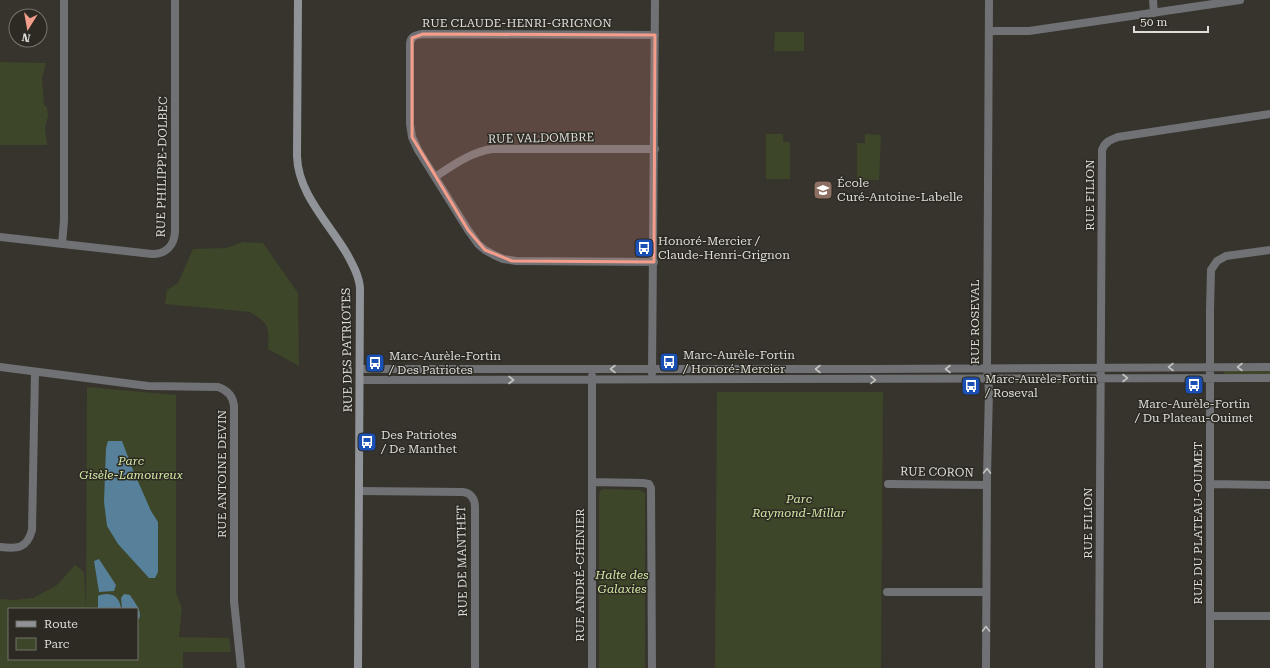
<svg xmlns="http://www.w3.org/2000/svg" width="1270" height="668" viewBox="0 0 1270 668" font-family="'Roboto Serif',serif">
<rect width="100%" height="100%" fill="#36342d"/>
<path fill="#3d4628" fill-rule="evenodd" d="M775,32H804V51H774Z
M0,62L46,63L42,78L44,105L47,107L48,116L45,127L47,145H0Z
M766,134H783V142H790V179H766Z
M865,134L881,135L879,180H857V143H865Z
M243,242L263,243L298,293L299,366L268,349C269,327 270,324 250,312L165,304L167,290L178,283L193,249L226,248Z
M1224,371H1270V374H1225L1223,373Z
M87,387L176,395V593L182,608L179,637L229,638L231,652H183V668H0V599L14,600L33,598L57,585L75,565L84,572L86,607ZM9,609H137V659H9Z
M717,392H883L881,668H715Z
M604,489L640,490L645,493V668H599V496L600,491Z"/>
<path fill="#57809b" d="M108,441H122L133,470L151,511L158,522V572L155,578H149L118,544L107,526L104,502L106,448Z
M99,559L116,585L114,591L99,592L94,561Z
M106,594C116,594 120,600 121,609H98V596L100,595Z
M124,594L130,595C134,602 143,611 139,619H137V609H122L121,598Z"/>
<g fill="none" stroke-linecap="round" stroke-linejoin="round">
<path stroke="#6f7174" stroke-width="8" d="M1153,0L1154,13
M989,31H1029L1240,0
M435,177C453,165 471,152 492,149H655
M0,237L152,254C166,254 174,246 175,232V0
M62,244L64,221V0
M654,262L516,261L503,259L494,255L485,250L478,244L468,230L418,150L412,137L410,124V43C411,36 416,35 423,34L655,35
M0,367L148,386L218,387C227,390 233,396 234,406V601L241,668
M360,369H869L1270,367
M652,373L655,0
M360,380L1270,378
M592,482L643,483L649,484L651,488L652,668
M888,484L987,485
M1210,484L1270,485
M360,491L463,492C471,493 475,499 475,507V668
M0,547C17,549 27,549 32,530L35,372
M887,592H986
M1210,616H1270
M592,668V376
M986,668L987,475L989,391L987,368L989,0
M1099,668L1102,150C1105,142 1110,140 1118,137L1270,114
M1210,668V311L1211,270L1217,261L1226,256L1270,250"/>
<path stroke="#909398" stroke-width="8" d="M298,0L297,156C298,194 329,223 347,254C353,265 359,276 360,288L358,668"/>
</g>
<defs><path id="oneway-chevron" d="M-2-3.5L2.5 0L-2 3.5" fill="none" stroke-width="1.6" stroke-linecap="round" stroke-linejoin="round"/></defs>
<g stroke="#c2c2bf">
<use href="#oneway-chevron" transform="translate(1171 367) rotate(180)"/>
<use href="#oneway-chevron" transform="translate(1240 367) rotate(180)"/>
<use href="#oneway-chevron" transform="translate(613 369) rotate(180)"/>
<use href="#oneway-chevron" transform="translate(818 369) rotate(-180)"/>
<use href="#oneway-chevron" transform="translate(948 369) rotate(180)"/>
<use href="#oneway-chevron" transform="translate(1125 378)"/>
<use href="#oneway-chevron" transform="translate(511 380)"/>
<use href="#oneway-chevron" transform="translate(873 380) rotate(1)"/>
<use href="#oneway-chevron" transform="translate(987 471) rotate(-89)"/>
<use href="#oneway-chevron" transform="translate(986 629) rotate(-90)"/>
</g>
<path fill="#f49d8b" fill-opacity="0.2" stroke="#f49d8b" stroke-width="3" stroke-linejoin="round" d="M423,34L655,35L654,262L512,261L485,250L468,230L412,137V38Z"/>
<defs>
<g id="school-square" transform="scale(1)"><rect x="-9" y="-9" width="18" height="18" rx="4" fill="#8d6e63" stroke="#2c2a23"/><path d="M0-5L7-2L0 1L-7-2ZM-4 1L0 2.5L4 1V4Q0 6-4 4Z" fill="#fff"/></g>
<g id="bus-square" transform="scale(1)"><rect x="-9" y="-9" width="18" height="18" rx="4" fill="#1a4fb4" stroke="#2c2a23"/><path d="M-5-6H5V4H4V6H2V4H-2V6H-4V4H-5ZM-3.5-4V0h7V-4ZM-3.5 1.2v1.5H-2V1.2ZM2 1.2v1.5H3.5V1.2Z" fill="#fff"/></g>
</defs>
<g fill-rule="evenodd">
<use href="#school-square" x="823" y="190"/>
<use href="#bus-square" x="644" y="248"/>
<use href="#bus-square" x="669" y="362"/>
<use href="#bus-square" x="375" y="363"/>
<use href="#bus-square" x="1194" y="385"/>
<use href="#bus-square" x="971" y="386"/>
<use href="#bus-square" x="367" y="442"/>
</g>
<g text-anchor="middle" dominant-baseline="central" stroke-width="3" stroke-linejoin="round" paint-order="stroke">
<g font-size="12" fill="#deddd8" stroke="#2c2a23">
<text x="517" y="23">RUE CLAUDE-HENRI-GRIGNON</text>
<text transform="translate(541 138) rotate(-1)">RUE VALDOMBRE</text>
<text transform="translate(162 167) rotate(-89)">RUE PHILIPPE-DOLBEC</text>
<text transform="translate(1090 195) rotate(-90)">RUE FILION</text>
<text transform="translate(975 322) rotate(-90)">RUE ROSEVAL</text>
<text transform="translate(347 350) rotate(-91)">RUE DES PATRIOTES</text>
<text transform="translate(937 472) rotate(1)">RUE CORON</text>
<text transform="translate(222 474) rotate(-90)">RUE ANTOINE DEVIN</text>
<text transform="translate(1088 523) rotate(-90)">RUE FILION</text>
<text transform="translate(1198 523) rotate(-90)">RUE DU PLATEAU-OUIMET</text>
<text transform="translate(462 561) rotate(-91)">RUE DE MANTHET</text>
<text transform="translate(580 575) rotate(-90)">RUE ANDRÉ-CHENIER</text>
</g>
<g font-size="12" fill="#deddd8" stroke="#2c2a23" text-anchor="start">
<text x="837" y="183">École<tspan x="837" dy="14">Curé-Antoine-Labelle</tspan></text>
<text x="658" y="241">Honoré-Mercier /<tspan x="658" dy="14">Claude-Henri-Grignon</tspan></text>
<text x="683" y="355">Marc-Aurèle-Fortin<tspan x="683" dy="14">/ Honoré-Mercier</tspan></text>
<text x="389" y="356">Marc-Aurèle-Fortin<tspan x="389" dy="14">/ Des Patriotes</tspan></text>
<text x="985" y="379">Marc-Aurèle-Fortin<tspan x="985" dy="14">/ Roseval</tspan></text>
<text x="1194" y="404" text-anchor="middle">Marc-Aurèle-Fortin<tspan x="1194" dy="14">/ Du Plateau-Ouimet</tspan></text>
<text x="381" y="435">Des Patriotes<tspan x="381" dy="14">/ De Manthet</tspan></text>
</g>
<g font-size="12" font-style="italic" fill="#d1e7a3" stroke="#2c2a23">
<text x="131" y="461">Parc<tspan x="131" dy="14">Gisèle-Lamoureux</tspan></text>
<text x="799" y="499">Parc<tspan x="799" dy="14">Raymond-Millar</tspan></text>
<text x="622" y="575">Halte des<tspan x="622" dy="14">Galaxies</tspan></text>
</g>
</g>
<rect x="8" y="608" width="130" height="52" fill="#2c2a23" stroke="#73726b"/>
<rect x="16" y="621" width="20" height="6" fill="#909398" stroke="#73726b"/>
<text x="44" y="628" font-size="12" fill="#deddd8">Route</text>
<rect x="16" y="638" width="20" height="12" fill="#3d4628" stroke="#73726b"/>
<text x="44" y="648" font-size="12" fill="#deddd8">Parc</text>
<g transform="translate(28 28) rotate(191)"><circle r="19" fill="#2c2a23" stroke="#73726b"/>
<path d="M0-3L7 15L0 10L-7 15Z" fill="#f49d8b"/>
<text y="-6" font-size="11" font-weight="bold" text-anchor="middle" fill="#deddd8">N</text>
</g>
<path d="M1134 26v6h74v-6" fill="none" stroke="#deddd8" stroke-width="2"/>
<text x="1140" y="26" font-size="12" fill="#deddd8" stroke="#2c2a23" stroke-width="3" paint-order="stroke">50 m</text>
</svg>
